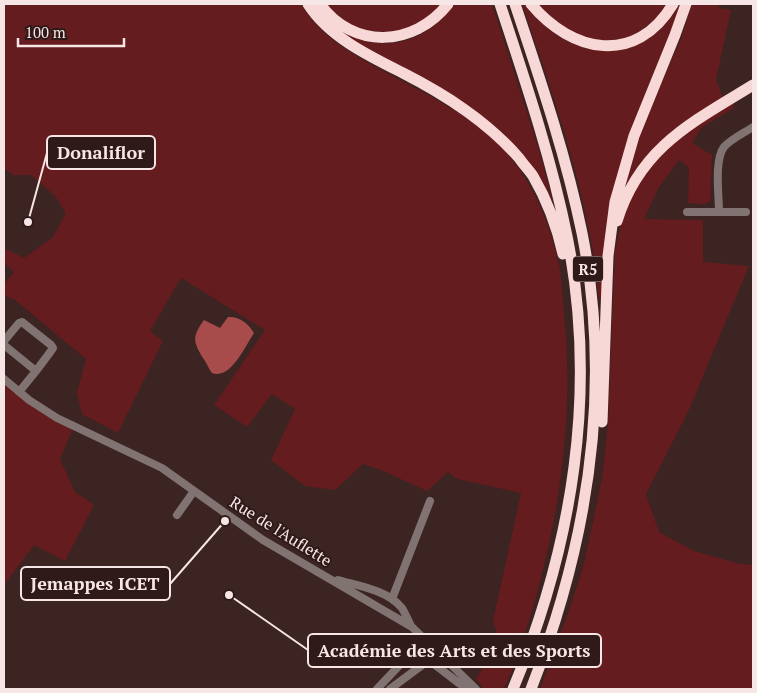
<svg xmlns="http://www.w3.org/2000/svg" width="757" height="693" viewBox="0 0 757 693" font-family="'PT Serif',serif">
<rect width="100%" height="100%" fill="#3b2422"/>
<path fill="#641c1e" d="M4,4H301C323,40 353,54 389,74C424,93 460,110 490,136C525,167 546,211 557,256C562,274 562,294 564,313C574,411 561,509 534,604C525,633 517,662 504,689H484L476,679L499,640L493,621L521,493L457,479L448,472L427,491L381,470L363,464L335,490L305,486L271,460L295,409L272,394L247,427L214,405L265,330L181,278L150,331L163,341L118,433L82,414L77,393L86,359L15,300L4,295V284L14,272L4,263V248L24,258L53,237L66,213L55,196L31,175H13L4,168Z
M325,4H443L431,18L398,33L360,30L338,18Z
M454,4H492L539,150L552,200L549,199L519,152L331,26C343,31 355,38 367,41C402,50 435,32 454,4Z
M522,4H525C544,29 572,51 605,50C612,50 621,50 628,47C633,44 638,38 642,34C654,24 665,14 677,4H682L633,128L602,298H599C596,279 595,260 591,241C576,160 549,82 522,4Z
M537,4H667L657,18L631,37L602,42L568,32Z
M692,4H719V8L731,10L716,80L723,98L673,130L648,155L629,185L626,184L643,124L681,39Z
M733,102L734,108L702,127L692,143L712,155L710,201L705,204L688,203L689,167L679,160L658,189L644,219L703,220V262L749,266L688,412L646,494L659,532L694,551L740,564L753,565V689H540L571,605L585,560L603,473L608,423L615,251L622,219L639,181L675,139Z
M4,379L74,426L60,459L75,492L94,505L65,561L34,545L4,585Z"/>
<path fill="#a84b4b" d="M228,317C239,316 249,324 254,333C245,346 231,380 212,373C208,368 207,363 203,358C193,341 192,337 204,320L220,328Z"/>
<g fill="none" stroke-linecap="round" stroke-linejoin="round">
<path stroke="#807372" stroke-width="8" d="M687,212H746
M719,212C719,195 714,160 724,147C731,139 744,133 753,127
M4,341L19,323L22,322L51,345L53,348L51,351L36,371
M4,345L36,371L19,392
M4,379L29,400L57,418L162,468L263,540L412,627L476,689
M177,515L194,491
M338,580C359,586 387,590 402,608C405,613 408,620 411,626
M392,599L430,501
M377,689L412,652L421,654L460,684L473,689
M390,689L429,660"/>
<path stroke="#f8d8d6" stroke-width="11" d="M308,4C329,37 369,56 403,73C446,95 487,121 519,158C523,164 529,170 533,176C547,200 557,227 563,254
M320,4C353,50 414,47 448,4
M500,4C525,80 551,157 567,236C598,390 573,545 513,689
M515,4C540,79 566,155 582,233C613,389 588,543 531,689
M531,4C572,53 636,66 673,4
M617,221C640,147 693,122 753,85
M602,422L608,256L615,202L634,136L675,35L686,4"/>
</g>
<g text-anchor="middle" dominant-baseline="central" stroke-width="4" stroke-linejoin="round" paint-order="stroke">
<rect fill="#301a19" stroke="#bba9a8" stroke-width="1" x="573" y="256.5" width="30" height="25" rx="4"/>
<g font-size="15" font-weight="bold" fill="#f6e6e5">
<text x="588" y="269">R5</text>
</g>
<g font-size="16" fill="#f6e6e5" stroke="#301a19">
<text transform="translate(281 531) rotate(32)">Rue de l'Auflette</text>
</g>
</g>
<path fill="none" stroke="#f6e6e5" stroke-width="2" d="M28 222L47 153M225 521L170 584M229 595L308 650"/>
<g fill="#f6e6e5" stroke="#301a19" stroke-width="2">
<circle cx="28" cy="222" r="5"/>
<circle cx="225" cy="521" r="5"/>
<circle cx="229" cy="595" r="5"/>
</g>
<g fill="#301a19" stroke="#f6e6e5" stroke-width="2">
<rect x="47" y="136" width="108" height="33" rx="5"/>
<rect x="21" y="567" width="149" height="33" rx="5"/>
<rect x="308" y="634" width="293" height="33" rx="5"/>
</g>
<g font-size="18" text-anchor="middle" font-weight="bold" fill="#f6e6e5">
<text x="101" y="159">Donaliflor</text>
<text x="95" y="590">Jemappes ICET</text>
<text x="454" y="657">Académie des Arts et des Sports</text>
</g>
<rect width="757" height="693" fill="none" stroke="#f6e6e5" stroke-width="10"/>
<path d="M18 38v8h106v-8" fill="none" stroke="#f6e6e5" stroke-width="2.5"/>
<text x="25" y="38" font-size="15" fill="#f6e6e5" stroke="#301a19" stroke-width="4" paint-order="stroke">100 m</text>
</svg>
